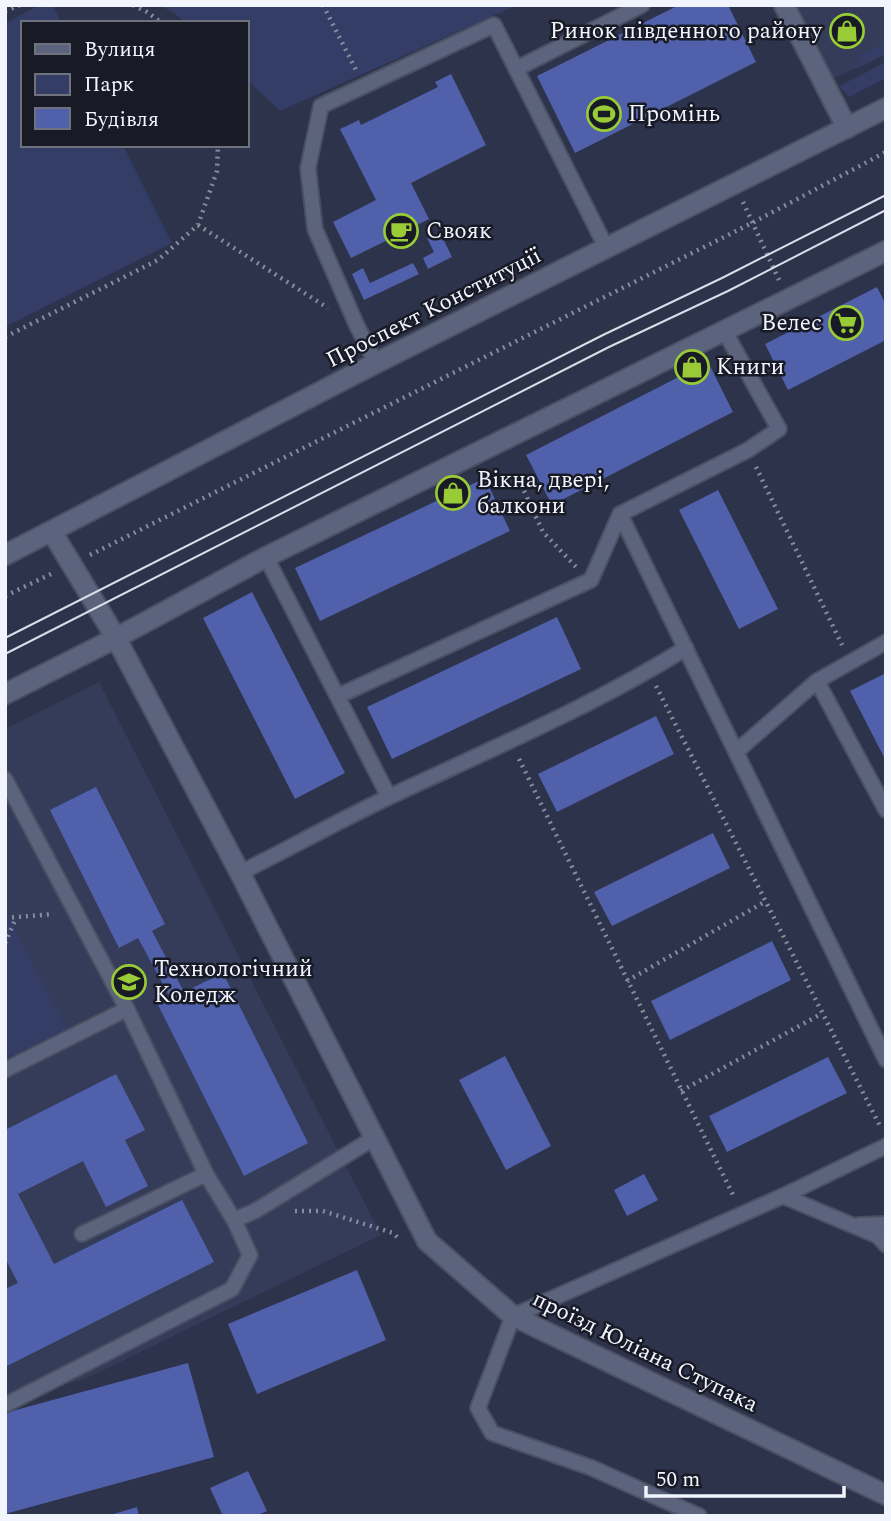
<svg xmlns="http://www.w3.org/2000/svg" width="891" height="1521" viewBox="0 0 891 1521" font-family="Spectral,serif">
<rect width="100%" height="100%" fill="#2c334a"/>
<path fill="#343c5a" d="M804,5H886V54L832,79L796,8Z
M99,682L381,1235L85,1379L5,1400V729Z"/>
<path fill="#333d66" d="M40,5H53L61,23H23V145H123L172,243L5,327V23Z
M159,5H517L280,111L247,80V23H185L173,12Z
M886,41V54L856,69L860,55Z
M886,62V78L849,97L839,86Z
M5,911L67,1029L5,1059Z"/>
<path fill="#5060aa" d="M679,5H728L756,62L575,153L537,76Z
M451,74L486,145L411,183L429,219L413,227L414,238L401,244L394,237L351,258L333,222L376,200L340,129L359,120L361,125L438,87L435,82Z
M440,232L452,257L428,269L423,258L434,252L427,238Z
M413,263L419,274L364,300L352,274L363,268L370,283Z
M877,287L886,305V340L788,390L765,344Z
M708,362L733,412L552,505L526,455Z
M485,478L510,531L320,621L295,568Z
M718,490L778,609L739,629L679,510Z
M252,592L345,773L295,799L203,618Z
M557,617L581,669L392,759L367,707Z
M886,673V761L850,691Z
M656,716L674,754L557,812L538,774Z
M96,787L165,924L152,931L184,992L223,973L308,1143L244,1176L158,1005L171,999L138,938L119,948L50,810Z
M713,833L730,868L612,926L594,892Z
M772,941L791,980L670,1040L651,1001Z
M505,1056L551,1146L506,1170L459,1080Z
M828,1057L847,1093L727,1152L709,1116Z
M116,1074L145,1130L125,1140L148,1186L106,1207L83,1161L18,1194L54,1264L182,1200L214,1262L5,1367V1289L18,1283L5,1258V1130Z
M644,1174L658,1200L627,1216L614,1190Z
M357,1270L386,1340L257,1394L228,1324Z
M188,1363L214,1457L5,1514V1413Z
M248,1471L267,1511L256,1516H223L210,1488Z
M137,1507L139,1516H110V1515Z"/>
<g fill="none" stroke-linecap="round" stroke-linejoin="round">
<g stroke="#4a4f61" stroke-width="18">
<path id="service" d="M516,69L642,5
M725,332L779,429L748,450L620,514L886,1060
M376,363L357,326L315,229L308,168L321,106L494,25L607,249
M266,557L389,797
M817,681L886,810
M338,696L591,580L620,514
M737,751L817,681L886,642
M5,779L127,1009L206,1174L234,1220L255,1211L374,1138
M240,873C290,848 340,820 391,796C491,749 593,706 686,648
M5,1070L127,1009
M783,1196L878,1236L886,1245
M859,1225L886,1224
M82,1234L206,1174
M5,1405L232,1289L250,1255L234,1220
M699,1516L592,1468L492,1433L478,1408L513,1316L783,1196L886,1146"/>
</g>
<g stroke="#4a4f61" stroke-width="23">
<path id="minor" d="M784,5L847,128
M52,532L116,638L240,873L427,1241L513,1316L886,1495
M5,694L116,638L266,557L886,251"/>
</g>
<g stroke="#4a4f61" stroke-width="23">
<path id="tertiary" d="M5,555L376,363L886,108"/>
</g>
<path stroke="#868c9c" stroke-width="4.5" stroke-dasharray="2 5" stroke-linecap="butt" d="M133,5L147,12L162,23
M323,5L356,70
M5,11L20,5
M743,202L779,280
M198,225L328,308
M5,337L158,260L198,225L217,171L218,145
M756,467L842,645
M524,491L543,532L576,567
M90,555L752,223L886,152
M5,596L51,574
M656,686L881,1128
M519,759L734,1197
M5,918L54,914
M5,943L16,918
M627,981L766,901
M681,1091L821,1014
M295,1211H323L393,1233L399,1239"/>
<use href="#service" stroke="#5b637d" stroke-width="14"/>
<use href="#minor" stroke="#5b637d" stroke-width="19"/>
<use href="#tertiary" stroke="#5b637d" stroke-width="19"/>
<path stroke="#dbdee9" stroke-width="2" d="M5,638L603,335L722,278L886,195
M5,654L609,347L728,291L886,210"/>
</g>
<defs>
<g id="shop-ring" transform="scale(1.75)"><circle r="9.5" fill="#181b26" stroke="#99cb36" stroke-width="1.5"/><path d="M-5-2.5h2.3a2.7 3.5 0 0 1 5.4 0H5L5.5 6h-11ZM-1.5-2.5h3a1.5 2.3 0 0 0-3 0Z" fill="#99cb36"/></g>
<g id="stadium-ring" transform="scale(1.75)"><circle r="9.5" fill="#181b26" stroke="#99cb36" stroke-width="1.5"/><path d="M0-5a6.5 5 0 1 0 0 10a6.5 5 0 1 0 0-10ZM-3.5-1.8h7v3.6h-7Z" fill="#99cb36"/></g>
<g id="cafe-ring" transform="scale(1.75)"><circle r="9.5" fill="#181b26" stroke="#99cb36" stroke-width="1.5"/><path d="M-5.5-4.5H6V0H3Q3 3.5 0 3.5H-2.5Q-5.5 3.5-5.5 0ZM3-3.2v2h1.7v-2ZM-6 4.5H4V6H-6Z" fill="#99cb36"/></g>
<g id="supermarket-ring" transform="scale(1.75)"><circle r="9.5" fill="#181b26" stroke="#99cb36" stroke-width="1.5"/><path d="M-6-5.5h2.5l.6 2H6L4.5 2H-2.5L-4.4-4H-6ZM-1.5 3.2a1.3 1.3 0 1 0 .1 0ZM3 3.2a1.3 1.3 0 1 0 .1 0Z" fill="#99cb36"/></g>
<g id="university-ring" transform="scale(1.75)"><circle r="9.5" fill="#181b26" stroke="#99cb36" stroke-width="1.5"/><path d="M0-5L7-2L0 1L-7-2ZM-4 1L0 2.5L4 1V4Q0 6-4 4Z" fill="#99cb36"/></g>
</defs>
<g fill-rule="evenodd">
<use href="#shop-ring" x="847" y="31"/>
<use href="#stadium-ring" x="604" y="114"/>
<use href="#cafe-ring" x="401" y="231"/>
<use href="#supermarket-ring" x="846" y="323"/>
<use href="#shop-ring" x="692" y="367"/>
<use href="#shop-ring" x="453" y="493"/>
<use href="#university-ring" x="129" y="982"/>
</g>
<g text-anchor="middle" dominant-baseline="central" stroke-width="5" stroke-linejoin="round" paint-order="stroke">
<g font-size="23" fill="#f2f5fe" stroke="#181b26" text-anchor="start">
<text x="822" y="31" text-anchor="end">Ринок південного району</text>
<text x="628" y="114">Промінь</text>
<text x="426" y="231">Свояк</text>
<text x="822" y="323" text-anchor="end">Велес</text>
<text x="716" y="367">Книги</text>
<text x="477" y="480">Вікна, двері,<tspan x="477" dy="26">балкони</tspan></text>
<text x="154" y="969">Технологічний<tspan x="154" dy="26">Коледж</tspan></text>
</g>
<g font-size="23" fill="#f2f5fe" stroke="#181b26">
<text transform="translate(434 308) rotate(-27)">Проспект Конституції</text>
<text transform="translate(645 1352) rotate(26)">проїзд Юліана Ступака</text>
</g>
</g>
<rect width="891" height="1521" fill="none" stroke="#f2f5fe" stroke-width="14"/>
<rect x="21" y="21" width="228" height="126" fill="#181b26" stroke="#6f727c" stroke-width="2"/>
<rect x="35" y="44" width="35" height="10" fill="#5b637d" stroke="#6f727c" stroke-width="2"/>
<text x="84" y="56" font-size="21" fill="#f2f5fe">Вулиця</text>
<rect x="35" y="74" width="35" height="21" fill="#333d66" stroke="#6f727c" stroke-width="2"/>
<text x="84" y="91" font-size="21" fill="#f2f5fe">Парк</text>
<rect x="35" y="108" width="35" height="21" fill="#5060aa" stroke="#6f727c" stroke-width="2"/>
<text x="84" y="126" font-size="21" fill="#f2f5fe">Будівля</text>
<path d="M646 1486v10h198v-10" fill="none" stroke="#f2f5fe" stroke-width="3.5"/>
<text x="656" y="1486" font-size="21" fill="#f2f5fe" stroke="#181b26" stroke-width="5" paint-order="stroke">50 m</text>
</svg>
